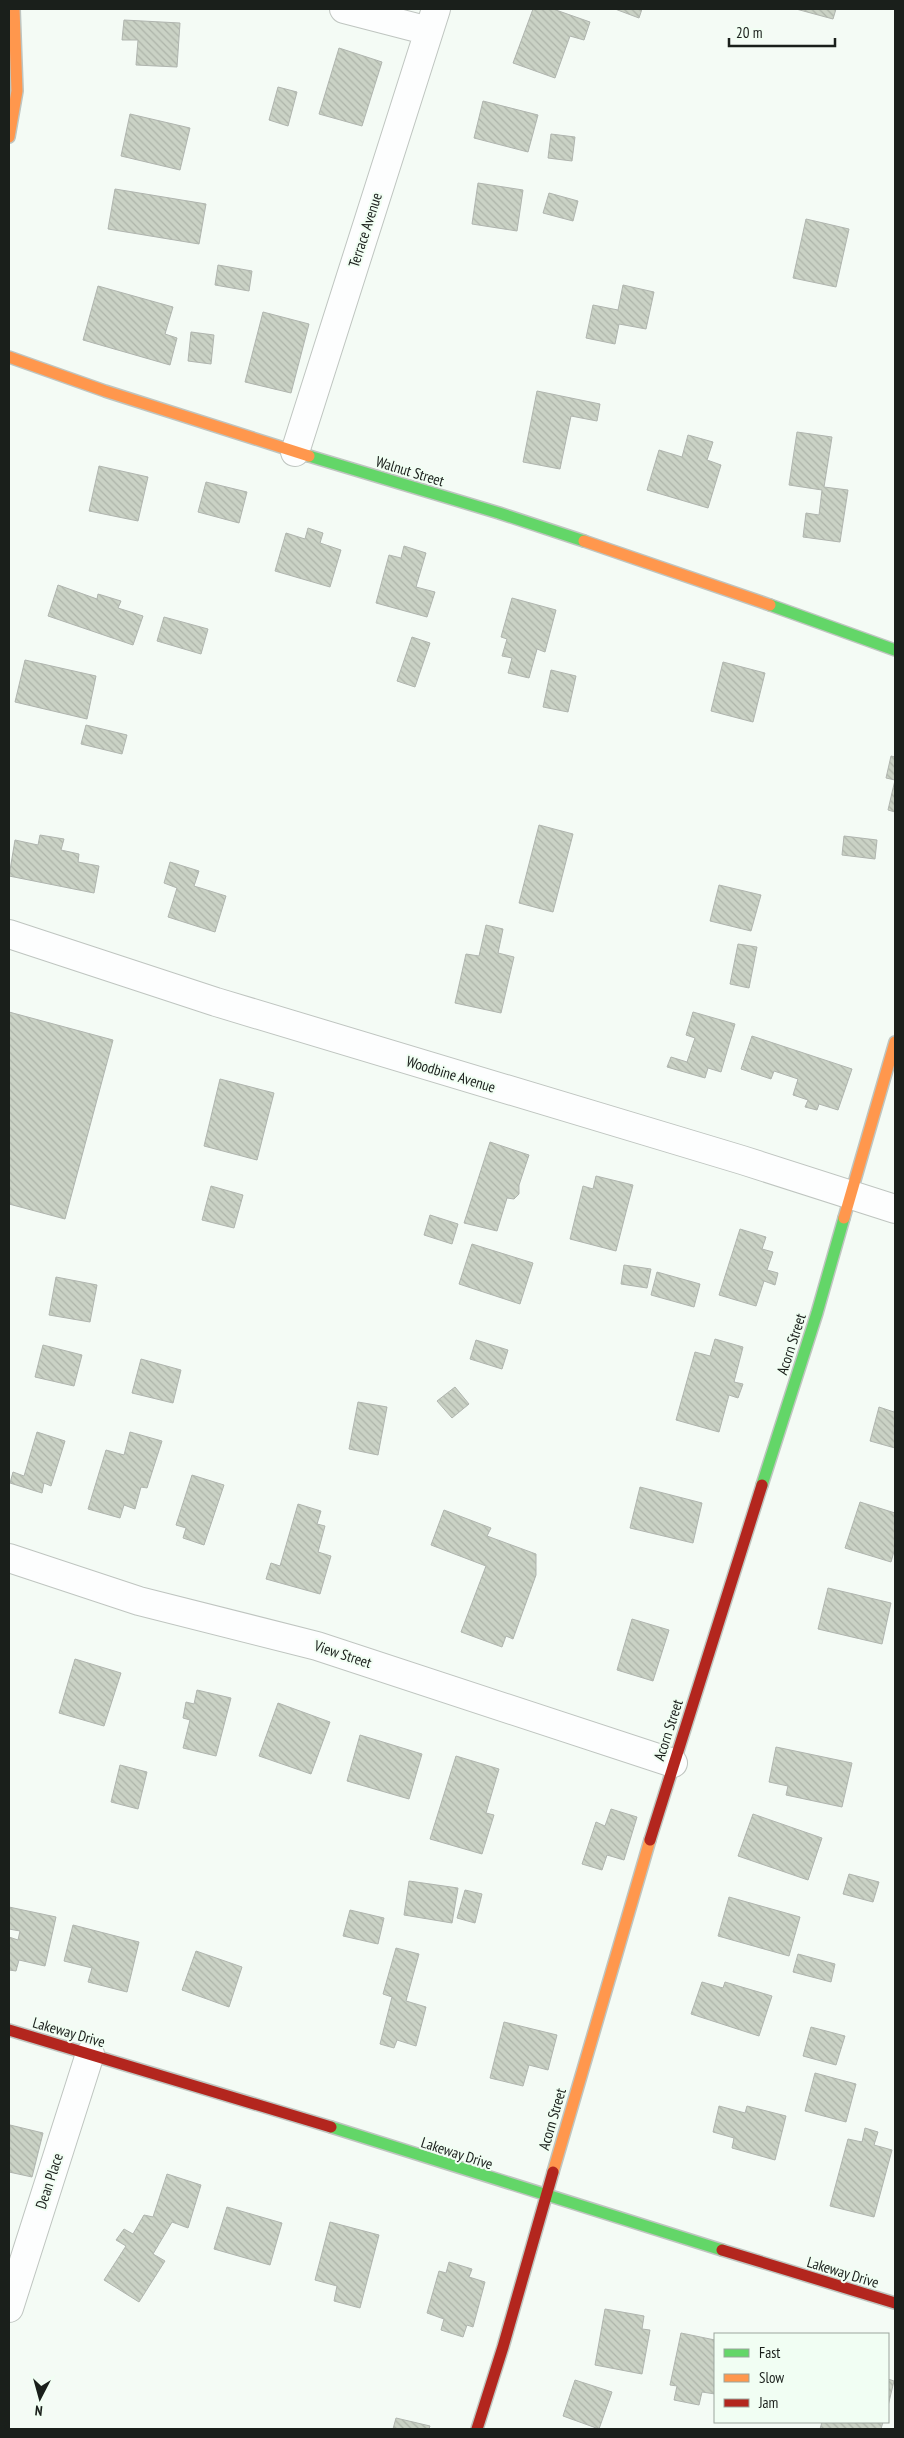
<svg xmlns="http://www.w3.org/2000/svg" width="904" height="2438" viewBox="0 0 904 2438" font-family="'PT Sans Narrow',sans-serif">
<defs>
<pattern id="building-back-hatch" width="6" height="6" patternUnits="userSpaceOnUse" patternTransform="scale(1.25)"><rect width="6" height="6" fill="#cad2c5"/><path d="M-1 5l2 2M0 0l6 6M5-1l2 2" fill="none" stroke="#adb4a9"/></pattern>
</defs>
<rect width="100%" height="100%" fill="#f4fbf5"/>
<path fill="url(#building-back-hatch)" stroke="#b0b5af" d="M533,9H553L590,22L584,40L570,36L555,78L513,63Z
M615,9H642L639,18Z
M796,9H836L833,19Z
M124,20L180,23L177,67L136,65L138,40H122Z
M339,48L382,62L362,126L319,114Z
M278,87L297,92L288,126L269,120Z
M483,101L538,115L528,152L474,138Z
M130,114L190,128L180,170L121,156Z
M551,134L575,137L572,161L548,158Z
M478,183L523,190L517,231L472,224Z
M115,189L206,204L199,244L108,229Z
M549,193L578,201L573,221L543,213Z
M806,219L849,229L836,287L793,278Z
M218,265L252,271L249,291L215,285Z
M623,285L654,292L646,329L619,324L615,344L586,338L593,305L618,310Z
M98,286L173,307L165,334L177,338L170,365L83,340Z
M263,312L309,324L291,393L245,382Z
M191,332L214,335L211,364L188,361Z
M537,391L600,404L597,421L571,416L560,469L523,462Z
M797,432L832,437L824,487L848,490L840,542L803,537L806,513L819,515L822,490L789,485Z
M688,435L713,442L707,460L721,465L708,508L647,490L659,450L682,457Z
M99,466L148,477L138,521L89,511Z
M206,482L247,492L239,523L198,512Z
M308,528L323,533L320,543L341,550L330,587L275,571L286,533L305,539Z
M404,546L426,553L416,587L435,592L427,617L376,603L389,555L401,558Z
M58,585L97,599L98,594L121,601L118,608L143,616L133,645L48,616Z
M512,598L556,610L545,652L537,649L529,678L508,673L512,658L502,656L507,639L501,637Z
M164,617L208,629L201,654L157,641Z
M412,637L430,643L415,687L397,681Z
M25,660L96,676L87,719L15,702Z
M723,662L765,673L753,722L711,711Z
M551,670L576,676L568,712L543,707Z
M86,725L127,735L122,754L81,744Z
M891,756L895,757V812L888,810L895,780L886,778Z
M539,825L573,834L553,912L519,903Z
M40,835L64,839L61,850L79,854L78,862L99,866L94,893L9,876L15,840L38,845Z
M844,836L877,840L875,859L842,855Z
M170,862L199,871L194,886L226,896L215,932L168,917L177,888L164,883Z
M719,885L761,895L751,931L710,921Z
M486,925L503,929L498,953L514,957L501,1013L455,1003L466,954L479,956Z
M738,944L757,947L749,988L730,984Z
M9,1012L113,1040L65,1219L9,1204Z
M693,1012L735,1024L721,1072L708,1068L705,1078L667,1067L671,1057L687,1062L695,1038L686,1035Z
M752,1036L852,1069L838,1110L819,1104L817,1110L805,1107L808,1100L793,1095L798,1079L774,1071L771,1079L741,1069Z
M220,1079L274,1093L257,1160L204,1146Z
M490,1142L529,1155L519,1185V1194L514,1199L507,1198L497,1231L464,1223Z
M596,1176L633,1185L616,1251L570,1239L583,1186L593,1189Z
M211,1186L243,1195L234,1228L202,1220Z
M430,1215L458,1224L452,1244L424,1235Z
M740,1229L766,1237L762,1249L773,1252L767,1270L778,1273L775,1285L764,1281L756,1306L719,1295Z
M472,1244L533,1263L520,1304L459,1284Z
M624,1265L651,1269L647,1288L621,1284Z
M657,1272L700,1284L694,1307L651,1295Z
M56,1277L97,1285L90,1322L49,1315Z
M715,1339L743,1347L734,1382L743,1384L738,1398L729,1395L719,1432L676,1420L695,1352L710,1356Z
M476,1340L508,1350L502,1369L470,1359Z
M43,1345L82,1355L74,1386L35,1377Z
M141,1359L181,1370L173,1403L132,1393Z
M455,1387L469,1404L452,1418L437,1401Z
M358,1402L387,1407L378,1455L349,1449Z
M879,1407L894,1412L895,1407V1448L870,1441Z
M37,1432L65,1441L51,1486L44,1483L42,1493L10,1483L13,1472L24,1476Z
M130,1432L162,1441L147,1488L141,1487L135,1509L124,1505L120,1518L88,1509L106,1450L124,1455Z
M192,1475L224,1485L204,1545L183,1538L186,1528L176,1525Z
M640,1487L702,1503L693,1543L630,1528Z
M860,1502L895,1513V1548L891,1562L845,1548Z
M298,1504L321,1511L317,1524L325,1526L318,1552L331,1556L320,1594L266,1579L271,1563L280,1566Z
M444,1510L491,1528L487,1536L536,1554V1575L513,1639L506,1636L502,1647L461,1632L486,1566L431,1545Z
M828,1588L891,1603L882,1644L818,1629Z
M632,1619L669,1630L653,1681L617,1670Z
M75,1659L121,1673L104,1726L59,1713Z
M197,1690L231,1698L216,1756L183,1748L190,1720L183,1718L186,1702L194,1704Z
M278,1703L330,1722L311,1774L259,1756Z
M360,1735L422,1754L409,1799L347,1781Z
M776,1747L852,1763L842,1807L786,1795L788,1786L769,1782Z
M456,1756L499,1769L486,1813L494,1815L482,1854L430,1839Z
M120,1765L147,1772L138,1809L111,1802Z
M611,1809L637,1817L624,1860L607,1855L602,1870L582,1864L596,1822L605,1826Z
M753,1814L822,1838L808,1880L738,1856Z
M849,1874L879,1882L873,1902L843,1894Z
M409,1881L458,1888L452,1923L404,1915Z
M465,1890L482,1894L475,1923L457,1918Z
M729,1897L800,1917L789,1956L718,1936Z
M9,1907L56,1917L45,1966L19,1960L16,1971L9,1970V1937L18,1940L20,1931L9,1929Z
M350,1910L384,1918L378,1944L343,1936Z
M73,1925L139,1942L127,1992L88,1982L92,1968L64,1961Z
M396,1948L419,1954L406,2001L426,2007L416,2046L397,2040L394,2048L380,2044L392,1997L383,1994Z
M196,1951L242,1967L229,2007L182,1990Z
M798,1954L835,1964L831,1982L793,1972Z
M702,1982L723,1988L725,1982L772,1996L759,2036L691,2014Z
M504,2022L557,2035L548,2070L529,2065L523,2086L490,2078Z
M811,2027L845,2036L836,2065L803,2056Z
M815,2073L856,2084L846,2122L805,2111Z
M719,2106L745,2113L747,2106L786,2116L775,2160L732,2148L734,2138L713,2132Z
M10,2125L43,2133L32,2177L9,2172Z
M865,2128L878,2132L874,2145L892,2150L874,2217L830,2206L848,2139L862,2142Z
M167,2174L201,2185L188,2228L172,2222L153,2254L165,2261L139,2302L104,2280L126,2246L116,2240L124,2229L133,2234L144,2215L153,2217Z
M227,2207L282,2223L270,2265L214,2249Z
M330,2222L379,2235L360,2308L334,2301L337,2286L315,2280Z
M449,2262L472,2269L469,2277L485,2282L473,2327L467,2325L463,2337L441,2330L444,2319L427,2313L439,2271L446,2273Z
M605,2309L644,2316L642,2329L650,2330L642,2374L595,2365Z
M681,2333L715,2340V2394L702,2392L699,2405L674,2400L677,2386L670,2385Z
M888,2379L894,2381L888,2406Z
M575,2380L612,2392L599,2429L563,2416Z
M396,2418L430,2426L429,2429H393Z
M822,2422H883L881,2429H820Z"/>
<g fill="none" stroke-linecap="round" stroke-linejoin="round">
<g stroke="#bfc5c0" stroke-width="30">
<path id="street" d="M344,9L429,31
M295,452L436,9
M9,934L216,1002L742,1160L895,1209
M9,1558L139,1601L317,1646L673,1763
M9,2308L90,2054"/>
</g>
<g stroke="#bfc5c0" stroke-width="14">
<path id="fast" d="M309,456L499,513L584,541
M770,605L895,650
M762,1485L817,1313L844,1218
M331,2127L722,2250"/>
</g>
<g stroke="#bfc5c0" stroke-width="14">
<path id="slow" d="M9,137L17,91L14,9
M9,357L105,391L309,456
M584,541L770,605
M844,1218L895,1042
M553,2172L650,1840"/>
</g>
<g stroke="#bfc5c0" stroke-width="14">
<path id="jam" d="M650,1840L762,1485
M9,2030L331,2127
M722,2250L895,2303
M477,2429L503,2347L553,2172"/>
</g>
<use href="#street" stroke="#fdfefe" stroke-width="28"/>
<use href="#fast" stroke="#63d668" stroke-width="11"/>
<use href="#slow" stroke="#ff974d" stroke-width="11"/>
<use href="#jam" stroke="#b3261e" stroke-width="11"/>
</g>
<g text-anchor="middle" dominant-baseline="central" stroke-width="4" stroke-linejoin="round" paint-order="stroke">
<g font-size="15" fill="#1a1f1b" stroke="#f1fef3">
<text transform="translate(365 230) rotate(-72)">Terrace Avenue</text>
<text transform="translate(410 471) rotate(17)">Walnut Street</text>
<text transform="translate(451 1074) rotate(17)">Woodbine Avenue</text>
<text transform="translate(791 1344) rotate(-72)">Acorn Street</text>
<text transform="translate(343 1654) rotate(18)">View Street</text>
<text transform="translate(668 1730) rotate(-72)">Acorn Street</text>
<text transform="translate(69 2032) rotate(16)">Lakeway Drive</text>
<text transform="translate(552 2119) rotate(-74)">Acorn Street</text>
<text transform="translate(457 2153) rotate(18)">Lakeway Drive</text>
<text transform="translate(49 2181) rotate(-72)">Dean Place</text>
<text transform="translate(843 2272) rotate(17)">Lakeway Drive</text>
</g>
</g>
<rect width="904" height="2438" fill="none" stroke="#1a1f1b" stroke-width="20"/>
<rect x="714" y="2333" width="175" height="90" fill="#f1fef3" stroke="#9ba59d"/>
<rect x="724" y="2349" width="25" height="8" fill="#63d668" stroke="#9ba59d"/>
<text x="759" y="2358" font-size="15" fill="#1a1f1b">Fast</text>
<rect x="724" y="2374" width="25" height="8" fill="#ff974d" stroke="#9ba59d"/>
<text x="759" y="2383" font-size="15" fill="#1a1f1b">Slow</text>
<rect x="724" y="2399" width="25" height="8" fill="#b3261e" stroke="#9ba59d"/>
<text x="759" y="2408" font-size="15" fill="#1a1f1b">Jam</text>
<g transform="translate(40 2398) rotate(186)" stroke="#f1fef3" stroke-width="4" paint-order="stroke">
<path d="M0-4L9 19L0 12L-9 19Z" fill="#1a1f1b"/>
<text y="-8" font-size="14" font-weight="bold" text-anchor="middle" fill="#1a1f1b">N</text>
</g>
<path d="M729 38v8h106v-8" fill="none" stroke="#1a1f1b" stroke-width="2.5"/>
<text x="736" y="38" font-size="15" fill="#1a1f1b" stroke="#f1fef3" stroke-width="4" paint-order="stroke">20 m</text>
</svg>
